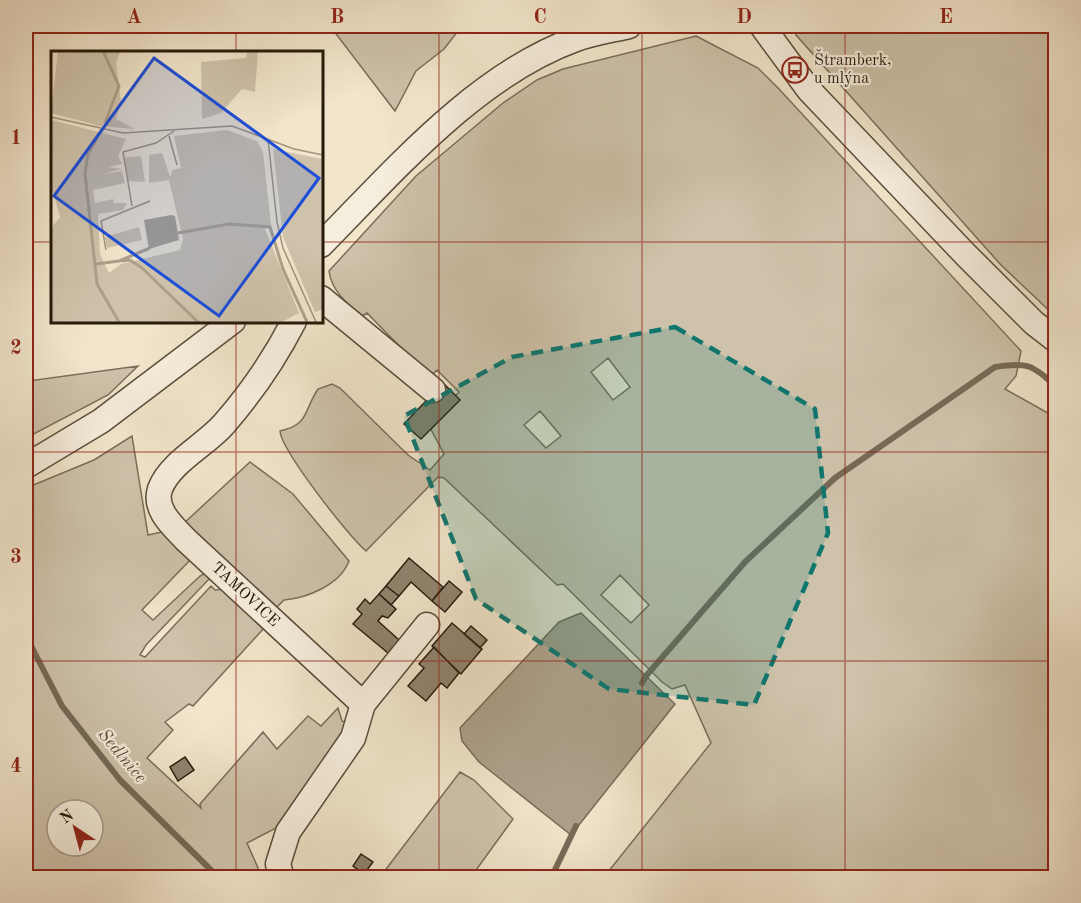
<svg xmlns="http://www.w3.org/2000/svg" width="1081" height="903" viewBox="0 0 1081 903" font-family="'Old Standard TT',serif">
<rect width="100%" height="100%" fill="#f1e5cb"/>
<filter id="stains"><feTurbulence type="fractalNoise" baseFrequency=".00333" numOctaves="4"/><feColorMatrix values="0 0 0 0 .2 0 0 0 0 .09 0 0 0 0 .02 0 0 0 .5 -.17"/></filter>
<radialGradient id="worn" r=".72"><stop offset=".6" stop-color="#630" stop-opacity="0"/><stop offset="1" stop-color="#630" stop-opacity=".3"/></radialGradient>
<path fill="#cec2aa" stroke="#7a6e5a" stroke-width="1.5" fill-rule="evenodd" d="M330,26H457L458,31L444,49L416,71L395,111Z
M792,26H1055V316L1001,265L796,35Z
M696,36L758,68L779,89L1021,351L1016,376L1005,389L1055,417V877H604L711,743L685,685L672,689L662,682L563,584L557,585L444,478L438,477L434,481L366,551C349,537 281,450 280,431C309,425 303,412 318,389L332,384L340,388L408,455L430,470L444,454L428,424L459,392L437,370L432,375L411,358L367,313L362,316C348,305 331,290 329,271L416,176L503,103L537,80L563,69ZM608,358L630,387L613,400L591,372ZM540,411L561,436L546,448L524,425ZM620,575L649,605L631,623L601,595Z
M138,366L108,395L26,438V372L29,381Z
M132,436L148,535L166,531L193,557L142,610L153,620L200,576L207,572L211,577L146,645L140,655L145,657L211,586L215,590L225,589L265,627L193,706L189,704L165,722L173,730L147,758L201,808L200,804L263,732L277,749L308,716L321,726L338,708L342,721L352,725L282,825L247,843L262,877L26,878V488L94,460ZM57,810H93V846H57Z
M250,462L293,494L349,561C340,585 307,598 284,600L274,610L182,525Z
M460,772L474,780L513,819L471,877H380Z"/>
<path fill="#aca08a" stroke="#766a57" stroke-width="1.5" d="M581,613L675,704L571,835L479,762L462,741L460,728L559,622Z"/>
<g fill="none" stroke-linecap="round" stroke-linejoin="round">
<path stroke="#766a57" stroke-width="6" d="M26,636L62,706L120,780L219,878
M642,683L646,676L745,562L835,478L995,367C1026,362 1033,364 1056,387
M551,878L576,826"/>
</g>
<path fill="#90846f" stroke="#261a0b" stroke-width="1.5" d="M443,383L460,400L421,439L404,424Z
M409,558L443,587L432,601L411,582L399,596L386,586Z
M449,581L462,592L445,612L432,601Z
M386,586L399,596L391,605L379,594Z
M379,594L396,609L388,618L382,616L378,621L399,640L388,653L353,624L362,614L357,609L365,599L370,604Z
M452,623L482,649L461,674L432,646Z
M471,626L487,640L480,648L464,634Z
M434,647L459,673L447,688L441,683L426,701L408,686L424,668L419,664Z
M185,757L194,770L178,781L170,767Z
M361,854L373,862L364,874L353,866Z"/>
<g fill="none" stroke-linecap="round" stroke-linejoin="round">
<g stroke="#594d3b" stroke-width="27">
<path id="minor" d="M762,26L809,90L965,254L1034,323L1056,340
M321,245C394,171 476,75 576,39C593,33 612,30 629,26
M321,298L433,390
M294,321C275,358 252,392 224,424C206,445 170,462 160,489C153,510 174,527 186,540L363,704
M26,466L101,421L233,321
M282,878L278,864L288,832L353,738L363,704L427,625"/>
</g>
<use href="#minor" stroke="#f6eedd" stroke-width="24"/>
</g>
<path fill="#0f766e" fill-opacity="0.2" stroke="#0f766e" stroke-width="4.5" stroke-dasharray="12 8" stroke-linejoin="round" d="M675,327L815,409L828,533L754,705L609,689L476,599L404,416L512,357Z"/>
<path fill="none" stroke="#8f2418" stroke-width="1.5" stroke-opacity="0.55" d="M236,26V52M439,26V878M642,26V878M845,26V878M26,242H52M321,242H1056M236,321V878M26,452H1056M26,661H1056"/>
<defs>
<g id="bus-ring" transform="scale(1.35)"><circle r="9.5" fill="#f6eedd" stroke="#8f2418" stroke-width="1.5"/><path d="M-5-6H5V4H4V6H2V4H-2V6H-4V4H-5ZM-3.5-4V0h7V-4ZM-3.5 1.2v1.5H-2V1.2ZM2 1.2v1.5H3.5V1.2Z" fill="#8f2418"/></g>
</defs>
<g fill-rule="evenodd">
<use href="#bus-ring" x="795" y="70"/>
</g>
<g text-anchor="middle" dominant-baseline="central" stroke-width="4.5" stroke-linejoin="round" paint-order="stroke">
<g font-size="16" fill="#261a0b" stroke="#f6eedd" text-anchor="start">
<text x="814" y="61">Štramberk,<tspan x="814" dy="18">u mlýna</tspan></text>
</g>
<g font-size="16" fill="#261a0b" stroke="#f6eedd">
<text transform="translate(245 595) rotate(43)">TAMOVICE</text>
</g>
<g font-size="18" font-style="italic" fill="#5c503e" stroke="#f6eedd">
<text transform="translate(122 756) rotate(50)">Sedlnice</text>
</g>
</g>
<g transform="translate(51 51)">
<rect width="272" height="272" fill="#f1e5cb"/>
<path d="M7,0H69L65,12L70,51L65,68L84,78L48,75L0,62ZM196,0H207L204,41L191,38L170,62L151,68L150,11L195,7ZM0,69L75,88L67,105L71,113L57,116L71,118L52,123L71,120L74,132L42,139L44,152L62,148L63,152H76L72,159L47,163L49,203L58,222L70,213L129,199L132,188L118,129L98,132V104L111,102L119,126L122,119L130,117L123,85L176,79L206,90L212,101L220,174L214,178L248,262L231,271H0V177L9,166L0,134ZM222,98L271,108L272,258L264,261L232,186ZM90,105L94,131L77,130L73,107ZM88,176L91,189L56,197L54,186Z" fill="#cec2aa"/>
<path d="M120,164L124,165L128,189L98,198L93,169Z" fill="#aca08a"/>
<path fill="none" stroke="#aca08a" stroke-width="3" d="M52,0L68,35L54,72M46,87L37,103L34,122L46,233L68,271M127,182L178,173L219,176L232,218L256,271M70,210L79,209L91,217L147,271M45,213L68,210L99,197"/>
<path fill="none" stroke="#a0947e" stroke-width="1.5" d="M0,66L72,82L181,75L243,98L272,104M118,85L126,114M217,88L226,171L232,197L265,271M81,155L72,101L105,92L123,80M55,199L50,170L99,150"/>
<path fill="#1d4ed8" fill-opacity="0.15" stroke="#1d4ed8" stroke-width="3" d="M103,7L268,127L168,265L3,145Z"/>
<rect width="272" height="272" fill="none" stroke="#261a0b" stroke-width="3"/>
</g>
<rect width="1081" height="903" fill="none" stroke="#f1e5cb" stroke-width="66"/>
<g transform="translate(75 828) rotate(324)"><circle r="28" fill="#f6eedd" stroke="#a39989" stroke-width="1.5"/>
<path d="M0-4.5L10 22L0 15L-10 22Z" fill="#8f2418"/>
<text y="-9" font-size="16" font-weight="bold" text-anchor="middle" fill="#261a0b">N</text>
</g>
<rect x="33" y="33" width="1015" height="837" fill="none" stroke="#8f2418" stroke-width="2"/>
<g font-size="20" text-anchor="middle" font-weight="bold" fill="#8f2418">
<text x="134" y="23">A</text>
<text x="337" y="23">B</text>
<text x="540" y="23">C</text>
<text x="744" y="23">D</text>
<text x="946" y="23">E</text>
<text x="16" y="144">1</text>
<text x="16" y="354">2</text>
<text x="16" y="563">3</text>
<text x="16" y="772">4</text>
</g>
<rect width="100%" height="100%" filter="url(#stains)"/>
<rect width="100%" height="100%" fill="url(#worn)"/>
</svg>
